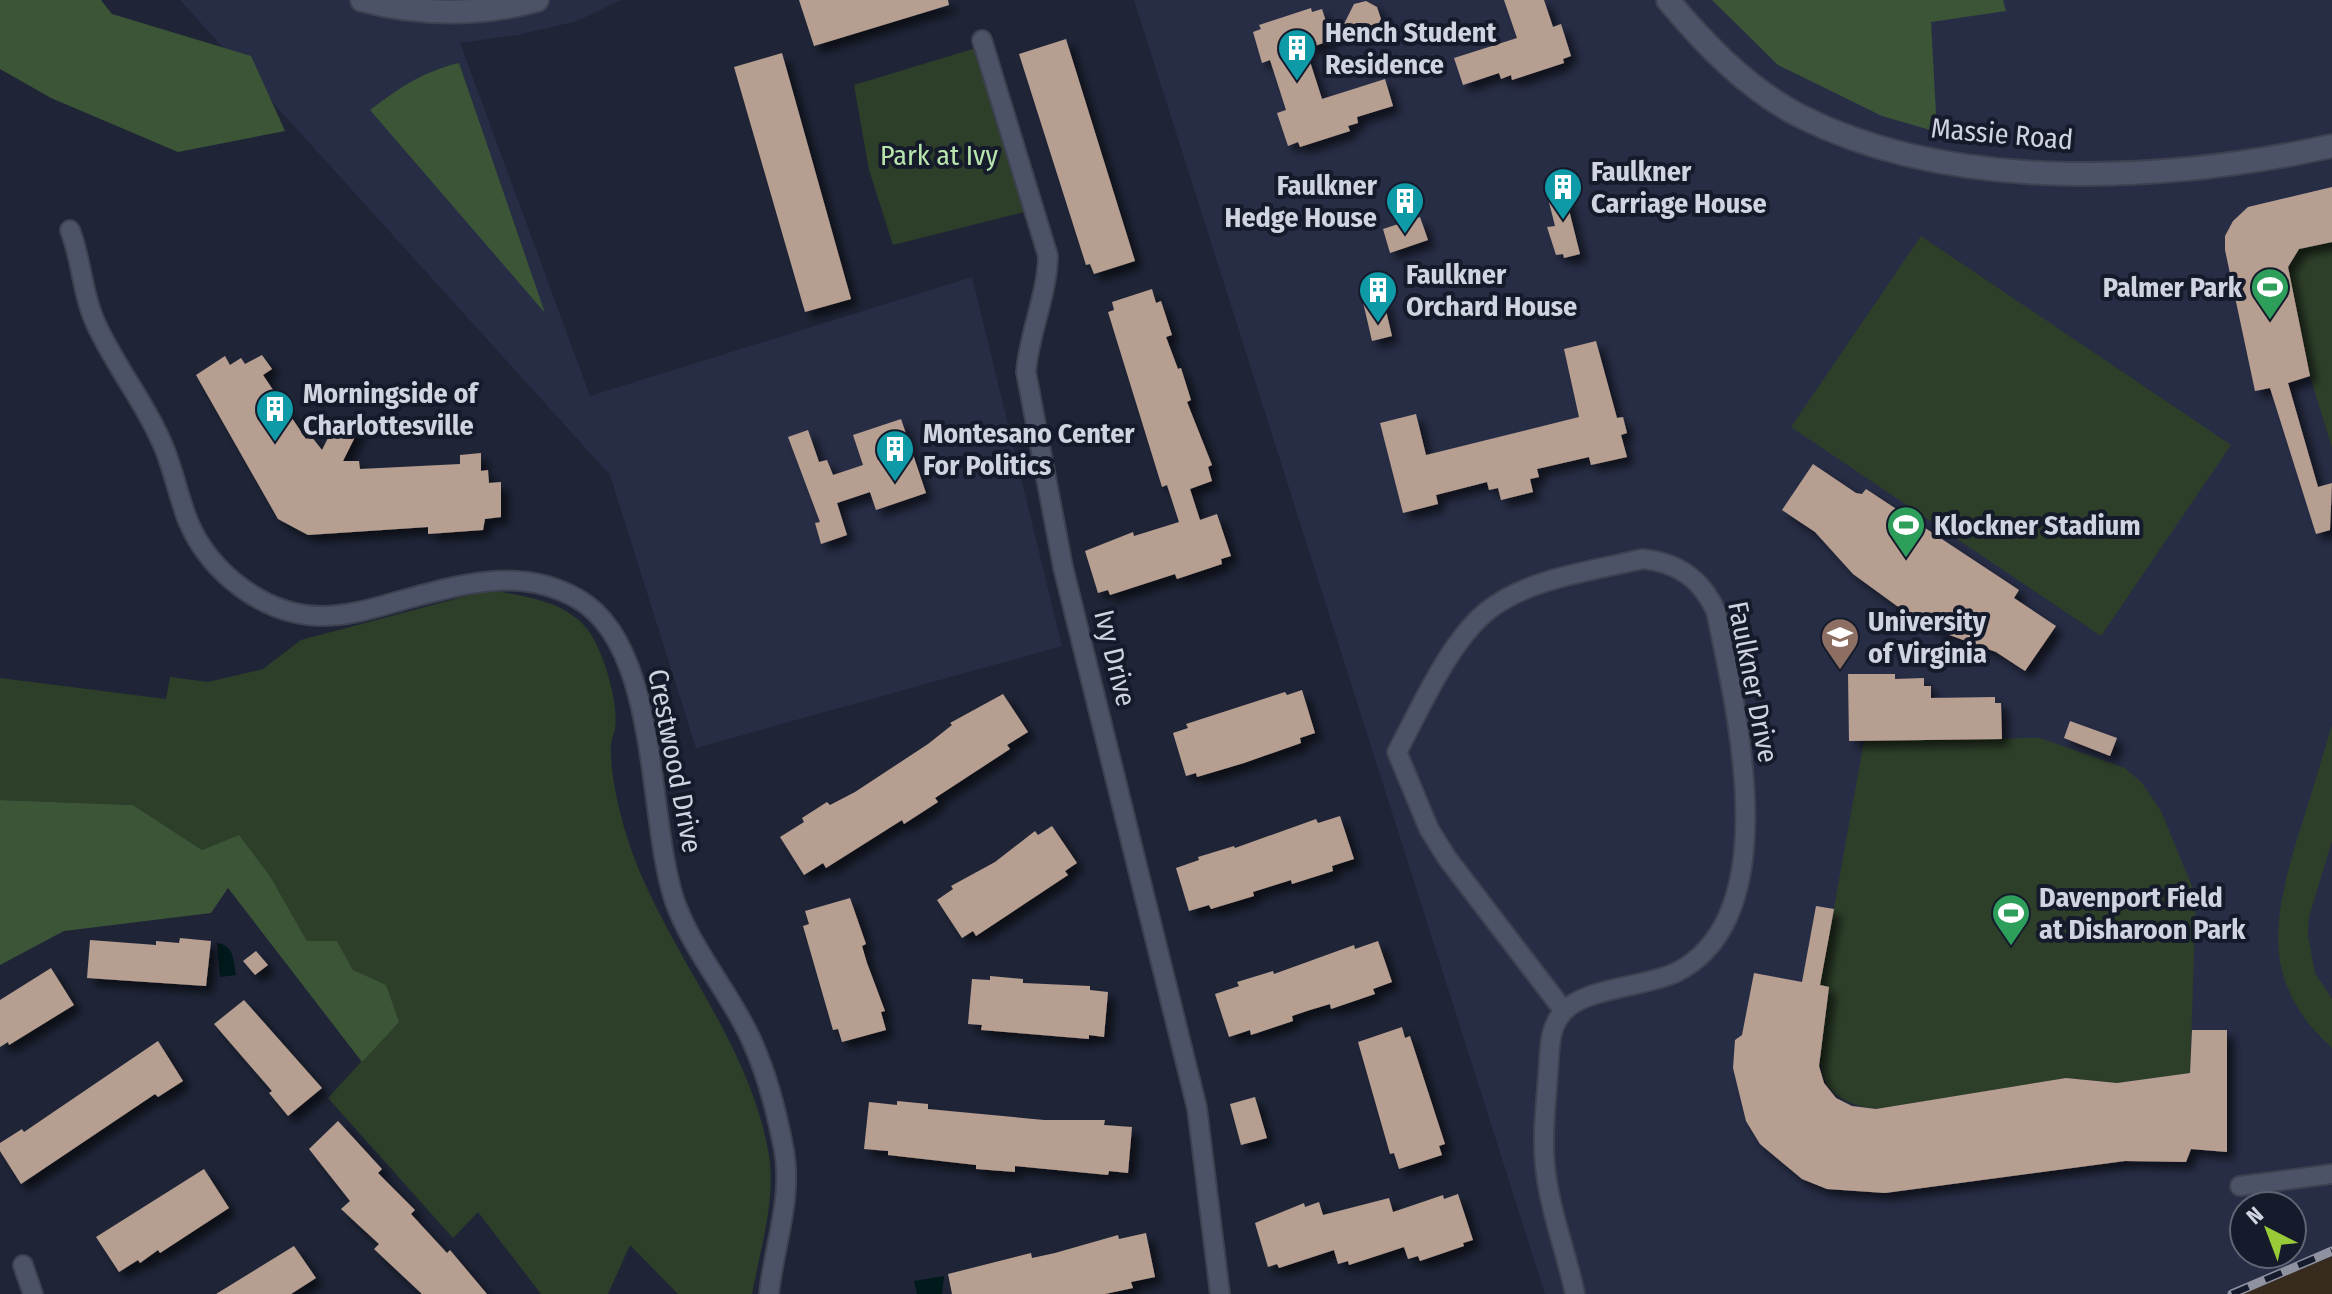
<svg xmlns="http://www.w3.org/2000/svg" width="2332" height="1294" viewBox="0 0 2332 1294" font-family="'Fira Sans Condensed',sans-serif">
<defs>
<filter id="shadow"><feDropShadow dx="7" dy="7" stdDeviation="4" flood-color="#0009"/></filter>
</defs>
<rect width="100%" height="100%" fill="#1f2537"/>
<path fill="#362b1c" d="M2332,1256V1294H2240Z"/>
<path fill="#272d45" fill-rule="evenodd" d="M180,0H621L577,21L518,35L460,43L590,396L972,277L1062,646L696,748L610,475Z
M1134,0H2332V1256L2240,1294H1545ZM2244,1206H2292V1254H2244Z"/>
<path fill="#2d3f29" d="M976,48L1032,210L893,245L869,170L854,85Z
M1921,236L2231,445L2101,636L1791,427Z
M2332,242V448L2310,376L2288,267L2299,249Z
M489,590C523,596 565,600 588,630C603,650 619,703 615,728C614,734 611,739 611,745C610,766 615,792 620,812C649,935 748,1029 769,1156C776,1200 760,1250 752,1294H678L630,1245L608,1294H541L478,1212L453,1238L328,1098L398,1022L353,970L337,941H307L270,876L239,836L202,850L133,805L0,800V678L166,699L170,677L208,682L263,669L301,640Z
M2332,725V841L2309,917L2308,936L2315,973L2332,999V1048C2260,983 2273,920 2298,836C2310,799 2321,762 2332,725Z
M2040,738L2125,768L2142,783L2161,811L2196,896L2190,1073L2117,1083L2066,1078L1876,1109C1799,1099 1822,1045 1829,988L1820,985L1864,741Z"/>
<path fill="#3b5536" d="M0,0H101L112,14L251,56L285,131L178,152L51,98L0,69Z
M1712,0H2003L2006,11L1931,22L1937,132L1882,116L1778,65Z
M459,63L545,313L370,110C399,88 424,71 459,63Z
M0,800L133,805L202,850L239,835L270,876L307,941H337L353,970L386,985L399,1022L362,1062L228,888L211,913L64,931L0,965Z"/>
<path fill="#00191a" d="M217,943C234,945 234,961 236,975L220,977Z
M944,1276L942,1294H917L914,1281Z"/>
<path fill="#b69e91" filter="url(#shadow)" d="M799,0H948L949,5L814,46Z
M1504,0H1544L1553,27L1561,24L1571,56L1563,59L1564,63L1512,80L1511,75L1501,79L1499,73L1463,85L1454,58L1517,38Z
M1366,1L1377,7L1381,19L1375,30L1363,34L1344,24L1354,4Z
M1311,8L1312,12L1322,9L1332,40L1306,49L1322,99L1385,79L1393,106L1357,117L1358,123L1348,126L1350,131L1300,147L1298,142L1288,146L1277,113L1286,110L1270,60L1262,63L1253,32L1261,29L1259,25Z
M1066,39L1135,261L1094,274L1090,264L1086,265L1019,54Z
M782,53L851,299L805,312L734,67Z
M1563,186L1580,254L1564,258L1563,254L1556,255L1547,227L1555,226L1546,190Z
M2332,187V242L2299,249L2288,267L2310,376L2288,383L2318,487L2332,483L2330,530L2316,534L2270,388L2255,391L2225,250V236L2233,221L2248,207Z
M1420,217L1428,240L1390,253L1383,229Z
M1152,289L1156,303L1161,301L1172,335L1166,337L1178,369L1181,368L1191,400L1187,402L1212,465L1208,467L1212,481L1190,489L1200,520L1217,514L1231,556L1221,559L1222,564L1177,579L1175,574L1110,595L1108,590L1098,593L1085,551L1133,532L1134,536L1179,522L1167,485L1162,487L1108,312L1114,310L1112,302Z
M1383,298L1392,336L1372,341L1363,302Z
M1596,341L1617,418L1623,417L1627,433L1621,435L1627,457L1591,465L1589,457L1537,469L1539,477L1530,479L1533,492L1501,500L1498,488L1489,490L1487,482L1436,495L1438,504L1403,513L1380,423L1416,414L1426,455L1579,417L1564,349Z
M262,355L272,369L263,375L306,439L311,436L322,450L338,418L359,429L343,461H359L360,469L460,464V455L481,453V471L488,470L489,483L501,482V517L485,519L483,530L428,534V527L308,535L278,519L196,375L225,356L230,365L241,358L245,364Z
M901,419L926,493L876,510L870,492L837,503L847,535L821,544L815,523L820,522L788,437L808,430L819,462L827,460L833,475L863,465L853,435Z
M1813,464L1856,493L1862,494L1866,489L2019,590L2014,598L2056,626L2025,671L1996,652L1944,633L1897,606L1853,574L1815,532L1782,510Z
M1848,674H1895V679L1924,678V686H1931V698L1995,697V703H2001L2002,739L1849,741Z
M1302,690L1315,733L1300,738L1301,743L1244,763L1197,777L1196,773L1186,776L1173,733L1188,728L1186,724L1285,692L1287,695Z
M1003,694L1028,732L1007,745L1010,749L935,798L938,802L904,824L902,820L826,868L823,863L804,875L780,837L804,822L802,818L827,802L830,805L855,792L928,744L952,725L950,723Z
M2070,721L2117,738L2110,756L2064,738Z
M1340,816L1354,859L1332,866L1333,871L1292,884L1291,880L1253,892L1254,896L1211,909L1209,905L1189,911L1176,868L1199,860L1198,857L1234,846L1235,848L1316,819L1318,823Z
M1052,826L1077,863L1065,871L1068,875L976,936L973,931L962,938L937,900L953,889L951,886L995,862L1035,831L1038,835Z
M850,898L866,944L862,946L867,963L885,1011L881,1012L886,1030L842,1042L838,1029L833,1030L803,926L809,924L805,911Z
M1816,906L1834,909L1820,985L1829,987L1819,1066L1824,1083L1836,1098L1852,1106L1876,1109L2066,1078L2117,1083L2190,1073L2192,1030H2227V1152L2191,1149L2186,1162L2125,1161L1885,1193L1827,1189L1802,1179L1760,1144L1746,1121L1733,1068L1735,1040L1742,1035L1754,973L1802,982Z
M180,938L211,941L206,986L87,978L90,940L156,945V941L179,943Z
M1378,941L1392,982L1373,989L1375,994L1331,1009L1330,1004L1310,1010L1292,1016L1293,1021L1251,1035L1250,1030L1229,1037L1215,994L1239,986L1237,982L1273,971L1274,974L1354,945L1355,949Z
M256,951L268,965L255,975L243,961Z
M51,968L74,1005L9,1045L8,1042L0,1047V1000Z
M990,976L1023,979V983L1090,986V990L1108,992L1104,1037L1089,1035V1039L981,1030L982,1025L968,1024L972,979L990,980Z
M244,1000L322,1088L288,1116L269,1093L272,1091L214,1024Z
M1402,1027L1405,1038L1410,1036L1445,1144L1439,1146L1442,1155L1399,1169L1394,1153L1390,1154L1358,1042Z
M158,1041L183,1081L158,1097L155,1094L21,1184L0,1151V1143L22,1129L24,1132Z
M1255,1097L1267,1138L1241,1145L1230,1104Z
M897,1101L928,1104V1109L1044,1120H1105L1104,1125L1132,1127L1128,1173L1109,1171L1108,1175L1015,1166V1172L976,1169V1165L888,1155V1151L864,1149L869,1102L897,1105Z
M338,1121L382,1169L378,1173L415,1210L411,1214L447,1253L450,1250L487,1294H422L374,1249L379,1244L341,1209L350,1201L309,1149Z
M204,1169L229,1208L160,1253L158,1250L140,1263L138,1260L119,1272L96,1237Z
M1458,1194L1473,1240L1463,1243L1464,1246L1420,1261L1418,1256L1408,1259L1404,1247L1349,1265L1348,1261L1338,1264L1334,1250L1279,1268L1277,1264L1268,1267L1255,1223L1304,1203L1305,1207L1319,1202L1323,1215L1389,1198L1393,1212L1443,1195L1444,1199Z
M1146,1233L1155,1277L1131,1282L1133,1288L1105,1294H952L948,1274L1031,1253L1032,1258L1055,1253L1118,1235L1119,1239Z
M294,1246L316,1278L291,1294H216Z"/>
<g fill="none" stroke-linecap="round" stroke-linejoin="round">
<g stroke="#3d4150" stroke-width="22">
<path id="minor" d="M982,40L1048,256C1047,296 1029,333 1026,372L1063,567L1197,1108L1220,1294
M70,230C82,261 82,294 96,324C116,368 147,405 165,450C174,473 179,498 188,521C210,573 265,616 322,616C352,616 381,606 410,598C467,583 523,567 578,599C660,646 647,816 674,899C691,949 728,990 750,1037C766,1071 776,1109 783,1145C794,1197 774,1244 769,1294
M1564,1011L1447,858L1429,829L1397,752C1420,709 1448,644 1486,612C1527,578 1593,571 1642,559C1678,562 1701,579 1716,611C1735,706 1788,915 1677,972C1645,988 1579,987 1560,1016C1548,1032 1550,1054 1548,1074C1546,1104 1542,1134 1545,1165C1549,1209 1566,1251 1575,1294
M2240,1186L2332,1174
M23,1265L33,1294"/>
</g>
<g stroke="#3d4150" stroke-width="26">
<path id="tertiary" d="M362,0C417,15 482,16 537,0
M1668,0C1704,44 1749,90 1800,116C1954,194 2167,182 2332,146"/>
</g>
<use href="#minor" stroke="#4c5367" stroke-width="18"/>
<use href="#tertiary" stroke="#4c5367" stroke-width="22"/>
<g stroke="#8e92a1" stroke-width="9">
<path id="rail" d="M2232,1294L2332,1251"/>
</g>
<use href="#rail" stroke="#161b2c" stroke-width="6" stroke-dasharray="18" stroke-linecap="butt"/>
</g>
<defs>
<g id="building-pin" transform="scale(2)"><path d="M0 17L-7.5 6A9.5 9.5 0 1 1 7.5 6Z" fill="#0f9aa8" stroke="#161b2c"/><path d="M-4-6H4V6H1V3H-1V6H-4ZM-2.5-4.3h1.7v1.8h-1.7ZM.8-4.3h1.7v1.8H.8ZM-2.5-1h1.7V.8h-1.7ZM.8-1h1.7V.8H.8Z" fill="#fff"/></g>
<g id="stadium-pin" transform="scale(2)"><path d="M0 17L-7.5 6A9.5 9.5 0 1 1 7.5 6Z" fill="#2e9e5b" stroke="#161b2c"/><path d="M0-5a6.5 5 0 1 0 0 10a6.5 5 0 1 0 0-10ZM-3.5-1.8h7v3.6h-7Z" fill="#fff"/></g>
<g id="university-pin" transform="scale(2)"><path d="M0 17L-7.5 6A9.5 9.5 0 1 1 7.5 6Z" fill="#8d6e63" stroke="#161b2c"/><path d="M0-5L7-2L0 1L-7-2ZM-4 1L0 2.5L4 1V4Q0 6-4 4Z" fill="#fff"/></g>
</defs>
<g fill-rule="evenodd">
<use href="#building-pin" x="1297" y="48"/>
<use href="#building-pin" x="1563" y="187"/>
<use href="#building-pin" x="1405" y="201"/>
<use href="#stadium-pin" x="2270" y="287"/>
<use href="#building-pin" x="1378" y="290"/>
<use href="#building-pin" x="275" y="409"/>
<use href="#building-pin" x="895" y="449"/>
<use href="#stadium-pin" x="1906" y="525"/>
<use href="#university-pin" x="1840" y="637"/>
<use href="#stadium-pin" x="2011" y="913"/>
</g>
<g text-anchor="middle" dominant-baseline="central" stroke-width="8" stroke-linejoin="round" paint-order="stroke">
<g font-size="28" font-weight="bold" fill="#d0d4e0" stroke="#161b2c" text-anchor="start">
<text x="1325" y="32">Hench Student<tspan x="1325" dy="32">Residence</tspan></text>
<text x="1591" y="171">Faulkner<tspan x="1591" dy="32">Carriage House</tspan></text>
<text x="1377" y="185" text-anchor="end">Faulkner<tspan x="1377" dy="32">Hedge House</tspan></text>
<text x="1406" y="274">Faulkner<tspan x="1406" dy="32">Orchard House</tspan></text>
<text x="2242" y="287" text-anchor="end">Palmer Park</text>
<text x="303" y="393">Morningside of<tspan x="303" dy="32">Charlottesville</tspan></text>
<text x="923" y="433">Montesano Center<tspan x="923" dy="32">For Politics</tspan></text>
<text x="1934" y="525">Klockner Stadium</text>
<text x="1868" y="621">University<tspan x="1868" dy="32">of Virginia</tspan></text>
<text x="2039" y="897">Davenport Field<tspan x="2039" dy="32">at Disharoon Park</tspan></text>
</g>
<g font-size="28" fill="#d0d4e0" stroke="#161b2c">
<text transform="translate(2002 134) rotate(5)">Massie Road</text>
<text transform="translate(1115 658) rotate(76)">Ivy Drive</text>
<text transform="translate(1753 682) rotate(79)">Faulkner Drive</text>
<text transform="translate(675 761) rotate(79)">Crestwood Drive</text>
</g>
<g font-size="28" fill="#b8e5ad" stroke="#161b2c">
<text x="939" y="155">Park at Ivy</text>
</g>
</g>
<g transform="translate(2268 1230) rotate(318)"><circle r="38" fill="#161b2c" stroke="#606574" stroke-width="2"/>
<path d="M0-6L14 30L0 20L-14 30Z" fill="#98cb37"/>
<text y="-12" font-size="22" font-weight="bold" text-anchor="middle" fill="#d0d4e0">N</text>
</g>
</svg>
